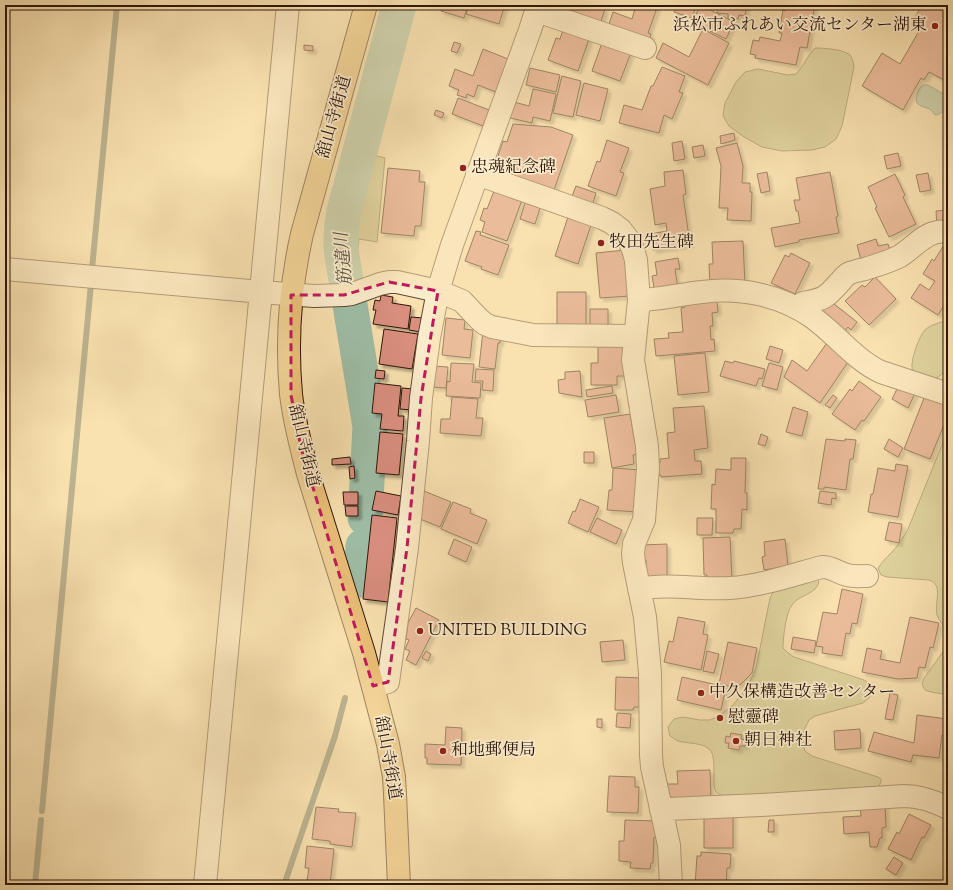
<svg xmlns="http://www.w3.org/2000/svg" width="953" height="890" viewBox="0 0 953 890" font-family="'Sorts Mill Goudy','Noto Serif JP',serif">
<defs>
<filter id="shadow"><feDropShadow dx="3.5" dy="3.5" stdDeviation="1" flood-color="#0004"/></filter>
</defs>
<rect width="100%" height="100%" fill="#f9e1b0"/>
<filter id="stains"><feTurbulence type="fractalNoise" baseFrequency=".005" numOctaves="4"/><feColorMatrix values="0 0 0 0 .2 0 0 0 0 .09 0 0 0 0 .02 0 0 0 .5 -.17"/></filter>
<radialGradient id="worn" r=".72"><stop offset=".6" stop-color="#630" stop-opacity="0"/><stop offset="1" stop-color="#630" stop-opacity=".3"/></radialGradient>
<path fill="#c1c288" stroke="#776c49" d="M815,48C823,48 843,49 850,55C853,58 853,63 854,67L842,126L836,139L825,147L812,150L782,151L762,147L744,137L729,126L723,116L725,103L736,82L745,72L758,69L788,75L796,74C804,66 807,56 815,48Z
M366,153L385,158L377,242L359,239L354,289H353L346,244L347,223Z
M948,319V367L941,375L933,380L916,376C914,373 912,371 912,368C911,359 919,336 925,330C931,324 941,323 948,319Z
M948,430V631C944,626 939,621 937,615C934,602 944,585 929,580L887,577L881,575L878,568C882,562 886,558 891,553C898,546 903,538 908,529Z
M815,577L819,581C817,595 799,594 792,605C786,612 783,638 783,648L788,653L794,657L864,680L871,685L873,691L869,698L863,703L815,716L809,720L805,728L803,743L805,751L812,756L878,777L881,779V782L879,786L876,788L728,797C724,796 719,795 716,792C711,784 717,761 711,751C704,742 688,744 678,741C676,740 673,738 670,736L668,727L674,719L683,717L700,720H710L719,716L732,706L747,688L756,668L770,598L773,592L778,587Z
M948,645V695L931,692L925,690L922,684L924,678Z"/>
<path fill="#9ebea7" stroke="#717b68" d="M923,85H928L947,96L948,105C945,110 940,115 935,115L930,109L921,106L917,103L916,100L918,91L920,88Z"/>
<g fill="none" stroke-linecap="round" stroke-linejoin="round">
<path stroke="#717b68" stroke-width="6" d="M92,269L117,5
M42,811L91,284
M35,885L41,820
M284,885L335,736L345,698"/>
<path stroke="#9ebea7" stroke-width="35" d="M365,518L370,427L342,256C340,240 341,226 344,211L399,5
M361,580L363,546"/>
</g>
<path fill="#d98e7e" stroke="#2d160a" filter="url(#shadow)" d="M443,5H468L464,18L441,11Z
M469,5H505L499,24L466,14Z
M571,5H584L583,7L589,10L591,5H593L605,9L599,27L564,15L567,6L570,8Z
M636,5H658L648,33L651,34L648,44L607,30L613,12L632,19Z
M676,5H696L692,18L674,12Z
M701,5L734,22L726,39L692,22Z
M718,5H747L745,16L739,15L738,19L728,18V14L717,13Z
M787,5H815L807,48L800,47L796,65L755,58L756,55L750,54L753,40L759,41L760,37L780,41L782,33H779L783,10L785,11Z
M922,5H948V82L929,72L924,80L921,78L903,110L862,86L882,53L900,64L923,24L914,19Z
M565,24L591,33L578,71L548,60L556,38L560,39Z
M703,29L729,43L708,85L656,58L663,43L689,57Z
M603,40L632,50L620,81L592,71Z
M454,42L461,44L457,53L451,51Z
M304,45L313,46V51L304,50Z
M483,49L508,59L496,92L478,85L474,97L467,94L466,98L457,95L459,90L449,86L455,69L473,76Z
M662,67L685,76L679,92L683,93L672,119L664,115L659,133L619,123L624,105L642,110L651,86H653Z
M530,68L560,75L556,92L526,85Z
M562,76L581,81L573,117L553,113Z
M584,83L608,89L600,121L576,115Z
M533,89L556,94L550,121L533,117L532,123L510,118L514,102L529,106Z
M458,98L489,110L483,126L452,114Z
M436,110L444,113L442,118L434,115Z
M513,124L551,127L573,135L553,193L493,171L503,141L507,142Z
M734,133L735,140L721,144L720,136Z
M607,140L629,148L620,172L624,173L616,196L588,186L597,161L600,162Z
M682,141L685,159L674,161L672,143Z
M737,143L743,166L742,183H750V192H752L751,221L727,220L728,208H719L721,166L716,148Z
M703,145L705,156L694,158L692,147Z
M898,153L901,166L887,169L884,156Z
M388,168L420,171L419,182H425L421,226H415L414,236L381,233Z
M683,170L686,194L683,195L690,244L653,250L650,234L667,231L666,223L655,225L650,189L665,186L664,172Z
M767,172L770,191L761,193L757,174Z
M830,172L838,216L836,217L839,233L799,240V242L775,247L771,228L800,223L798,211H796L794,200H800L796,178Z
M928,173L931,190L920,192L916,175Z
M895,174L905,195L903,197L916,224L889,237L875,208L877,207L868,187Z
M576,186L596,193L592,206L571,199Z
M494,191L522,200L507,241L482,232L485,222L480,220L484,208L487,209Z
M525,203L540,208L535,224L520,219Z
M948,210V227L937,228L936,211Z
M569,214L592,222L578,264L555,256Z
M476,231L481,232L480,235L509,245L498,275L481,269L482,267L465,261Z
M876,239L878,246L888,244L892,256L862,264L857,245Z
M947,240L948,241V299L938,315L911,298L920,284L929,290L935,281L923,274L932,259L934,261Z
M743,241L745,285L710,286L709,264H713L712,242Z
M625,250L629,296L600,298L596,253Z
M791,253L810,263L795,294L771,283L785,255L789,257Z
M678,258L680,269H675L678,289L655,293L652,276L657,275L655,262Z
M875,277L896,299L869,325L845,301L862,285L865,287Z
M557,292H586V328H557Z
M381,295L393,297L392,303L411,306L408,329L373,324L376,310H373L375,300L380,301Z
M829,300L857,322L851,330L848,327L843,333L818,313Z
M717,301L718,312L712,313L713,326H710L711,340L714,339L715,351L656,356L654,339L669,338L668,333L683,332L681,308L685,307V303Z
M590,309H608V328H590Z
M411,317L423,318L421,332L409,330Z
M446,318L465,320L464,329L473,330L470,358L442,355Z
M384,329L418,334L412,369L379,364Z
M483,331L501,333L500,343H498L495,369L479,367Z
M829,340L850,359L820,403L784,377L792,360L807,371Z
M598,344H625V376H617V385H591V363H598Z
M770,346L783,350L779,363L766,359Z
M705,353L709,392L678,395L674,356Z
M725,361L733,363L734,361L765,369L762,379L759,378L756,386L720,376Z
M451,363L474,364L472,382L481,383L480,398L446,396L447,381L450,382Z
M769,363L783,367L777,390L762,386Z
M433,366L448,367L446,388L431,387Z
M476,369L494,370L493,391L482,390L483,381H475Z
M376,370L385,371L384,379L375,378Z
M580,371L582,397L559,393L558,380L565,379V372Z
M859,381L881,397L864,421L862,420L855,430L832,414L850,389L852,391Z
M375,383L401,386L398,416H404L403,431L380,429L382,414L372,413Z
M900,383L916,391L908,408L892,399Z
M612,386L613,393L587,397L586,390Z
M402,388L414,389L412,410L400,409Z
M926,393L948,402V415L930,459L904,449Z
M616,395L619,412L588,417L585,400Z
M833,395L837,398L830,408L825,405Z
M452,397L478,399L476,418H483L481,436L440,433L441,419H450Z
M704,406L708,448L694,450L695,461H701L702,474L661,477V475H658L657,463H660V459L669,458L667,433L675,432L673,408Z
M793,407L808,412L802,436L786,432Z
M630,414L637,454L633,455L634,464L612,468L604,418Z
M380,432L403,434L399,475L376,473Z
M761,434L768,437L765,446L758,444Z
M826,439L845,441V439L856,440L853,459H850L846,490L824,487V489H818Z
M889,439L903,448L898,457L884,449Z
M584,452H594V463H584Z
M350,457L351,464L332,465V459Z
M731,458H746L745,493H747V510L742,509L741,529H734L733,533H716V509H711L712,484L715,485L716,469L731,470Z
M896,464L908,466L898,517L868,512L871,494H873L878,468L895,471Z
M354,466L355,478L350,479L349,467Z
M613,468L641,470L638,512L607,510L609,490H612Z
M376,491L401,496L398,515L372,510Z
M424,491L451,502L440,527L420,519Z
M820,491L836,493V499L832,498L831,505L818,503Z
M343,492H358V505H344Z
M580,499L599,507L588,532L568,523L573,511L575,512Z
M453,502L471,509L470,513L487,520L477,544L441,529Z
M345,506H358V516H346Z
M372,515L397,518L388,602L363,599Z
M597,518L622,530L616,544L590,532Z
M697,518H713L712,535H697Z
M889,522L902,524L899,543L885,540Z
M730,537L732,580L707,582V575H704L703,538Z
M454,539L472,547L466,562L448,554Z
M785,539L788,566L764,570L762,557L765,556L764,542Z
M667,544V580H646V560H641L642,545Z
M842,589L863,594L857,624L852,623L850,634L846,633L842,656L822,653L823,647L816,646L823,612L837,614Z
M416,608L439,620L416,665L406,660L410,651L405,649L409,640L406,639L408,623Z
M678,617L705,622L703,634L708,635L701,670L664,662L669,641L673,642Z
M910,617L939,623L933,648L930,647L925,668L919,667L917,678L898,679L862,672L867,648L882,651L880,659L900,663Z
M793,637L816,641L814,653L791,649Z
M623,640L625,660L602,662L600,642Z
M728,642L757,648L752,673L740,685L734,684L733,687L719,684Z
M426,651L431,654L428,661L422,658Z
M707,651L719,654L714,673L703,671Z
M616,677L642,678L641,707H634L633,710H615Z
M682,677L726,687L721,710L677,700Z
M890,693L898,695L893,720L885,719Z
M617,713L631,714L630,728L616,727Z
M917,715L947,719L945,736L942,735L939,758L913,755L911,762L868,751L874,732L914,743Z
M597,719H602V728L597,727Z
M446,727L462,728L461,765L427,764V758H425V744L445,745Z
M860,729L861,748L835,750L834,731Z
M731,733L742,735L741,739L747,740L745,746H740L739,750L728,748L729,743H725L726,736L730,737Z
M710,770L711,798L666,800V784H678L677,771Z
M609,776L635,777V787H639L638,813L607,812Z
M885,805L886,827L882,828V838H880L877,847H870L869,832L844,834L843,817L861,816L860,807Z
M316,807L339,809L338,812L356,813L352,847L330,844V841L312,839Z
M704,812H733V848H704Z
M909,814L931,825L924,838L922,837L911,860L888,849L897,832L899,834Z
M625,820L656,821V837H654L653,863H651L650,869L630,868L631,862L619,861V841H624Z
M769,820H774V832H768Z
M307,846L334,849L330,884L307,881L309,868H305Z
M701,852L731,854L730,868H727L726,885H695L697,856H701Z
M894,857L903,863L896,875L886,869Z"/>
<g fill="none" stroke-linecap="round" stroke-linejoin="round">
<g stroke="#604934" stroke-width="24">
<path id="minor" d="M537,11L645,48
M477,174L602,218L612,223L621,230L628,239L633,249L636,260L639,300L633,360L647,446L648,468L644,520L634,544L633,554L634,563L645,617L650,673L651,755L652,767L669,845L671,885
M5,269L261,292L314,296L344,295L352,294L380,284L389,282H397L438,291L462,301L479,319L485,324L492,327L533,335L635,336
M639,300C660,300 681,294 702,292C741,287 780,295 812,317C836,334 855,360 881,372L948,394
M799,309L803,303C823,299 825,299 839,283C842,280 846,274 850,273C855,271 860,270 865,269C877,265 889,262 900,256C916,246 928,228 948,232
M639,589C669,583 700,590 730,588C761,586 792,575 822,567C833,567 838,573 847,575C854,577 861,576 867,576
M373,686L388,682L407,548L418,441L421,398L429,338L438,291L452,245L530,30L538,5
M661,810L668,809L761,805L904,796C920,796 934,801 948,808
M205,885L288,5"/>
</g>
<g stroke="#2d160a" stroke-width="24">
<path id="major" d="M366,5L302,234C290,287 286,339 291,394C294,421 301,447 308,474L364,653L388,744L394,777L395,794L399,885"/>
</g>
<use href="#minor" stroke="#fbeccc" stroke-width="22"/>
<use href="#major" stroke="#ecc078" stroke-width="22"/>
</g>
<path d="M0 0H953V890H0ZM389,282L438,291L421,398L407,548L388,682L373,686L301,448L291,395V295H344Z" fill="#f9e1b0" fill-opacity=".55" fill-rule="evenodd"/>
<path fill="none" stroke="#c2185b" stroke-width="3" stroke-dasharray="8 5" stroke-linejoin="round" d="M389,282L438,291L421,398L407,548L388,682L373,686L301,448L291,395V295H344Z"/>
<g fill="#8f2418" stroke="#fbeccc" stroke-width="1.5">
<circle cx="935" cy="26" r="4"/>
<circle cx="463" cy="168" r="4"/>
<circle cx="601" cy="243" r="4"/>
<circle cx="420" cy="631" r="4"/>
<circle cx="701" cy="693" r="4"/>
<circle cx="720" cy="718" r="4"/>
<circle cx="736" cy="741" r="4"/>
<circle cx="443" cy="751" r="4"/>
</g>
<g text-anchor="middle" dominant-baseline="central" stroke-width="3.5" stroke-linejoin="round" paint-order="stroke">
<g font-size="17" fill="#2d160a" stroke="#fbeccc" text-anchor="start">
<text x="927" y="26" text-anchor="end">浜松市ふれあい交流センター湖東</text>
<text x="471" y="168">忠魂紀念碑</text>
<text x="609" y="243">牧田先生碑</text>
<text x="428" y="631">UNITED BUILDING</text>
<text x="709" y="693">中久保構造改善センター</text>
<text x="728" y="718">慰靈碑</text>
<text x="744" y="741">朝日神社</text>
<text x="451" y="751">和地郵便局</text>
</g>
<g font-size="17" fill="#2d160a" stroke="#fbeccc">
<text transform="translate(335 117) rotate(-74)">舘山寺街道</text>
<text transform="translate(303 446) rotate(77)">舘山寺街道</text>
<text transform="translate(387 758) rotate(80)">舘山寺街道</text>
</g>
<g font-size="18" font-style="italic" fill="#555141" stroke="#fbeccc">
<text transform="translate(345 259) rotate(-95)">筋違川</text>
</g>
</g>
<rect width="953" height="890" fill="none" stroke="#f9e1b0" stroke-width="20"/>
<rect x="6" y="6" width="941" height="878" fill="none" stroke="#2d160a" stroke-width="2"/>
<rect x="10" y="10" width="933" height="870" fill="none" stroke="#2d160a"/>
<rect width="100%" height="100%" filter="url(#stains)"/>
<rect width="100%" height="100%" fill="url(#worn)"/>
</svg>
